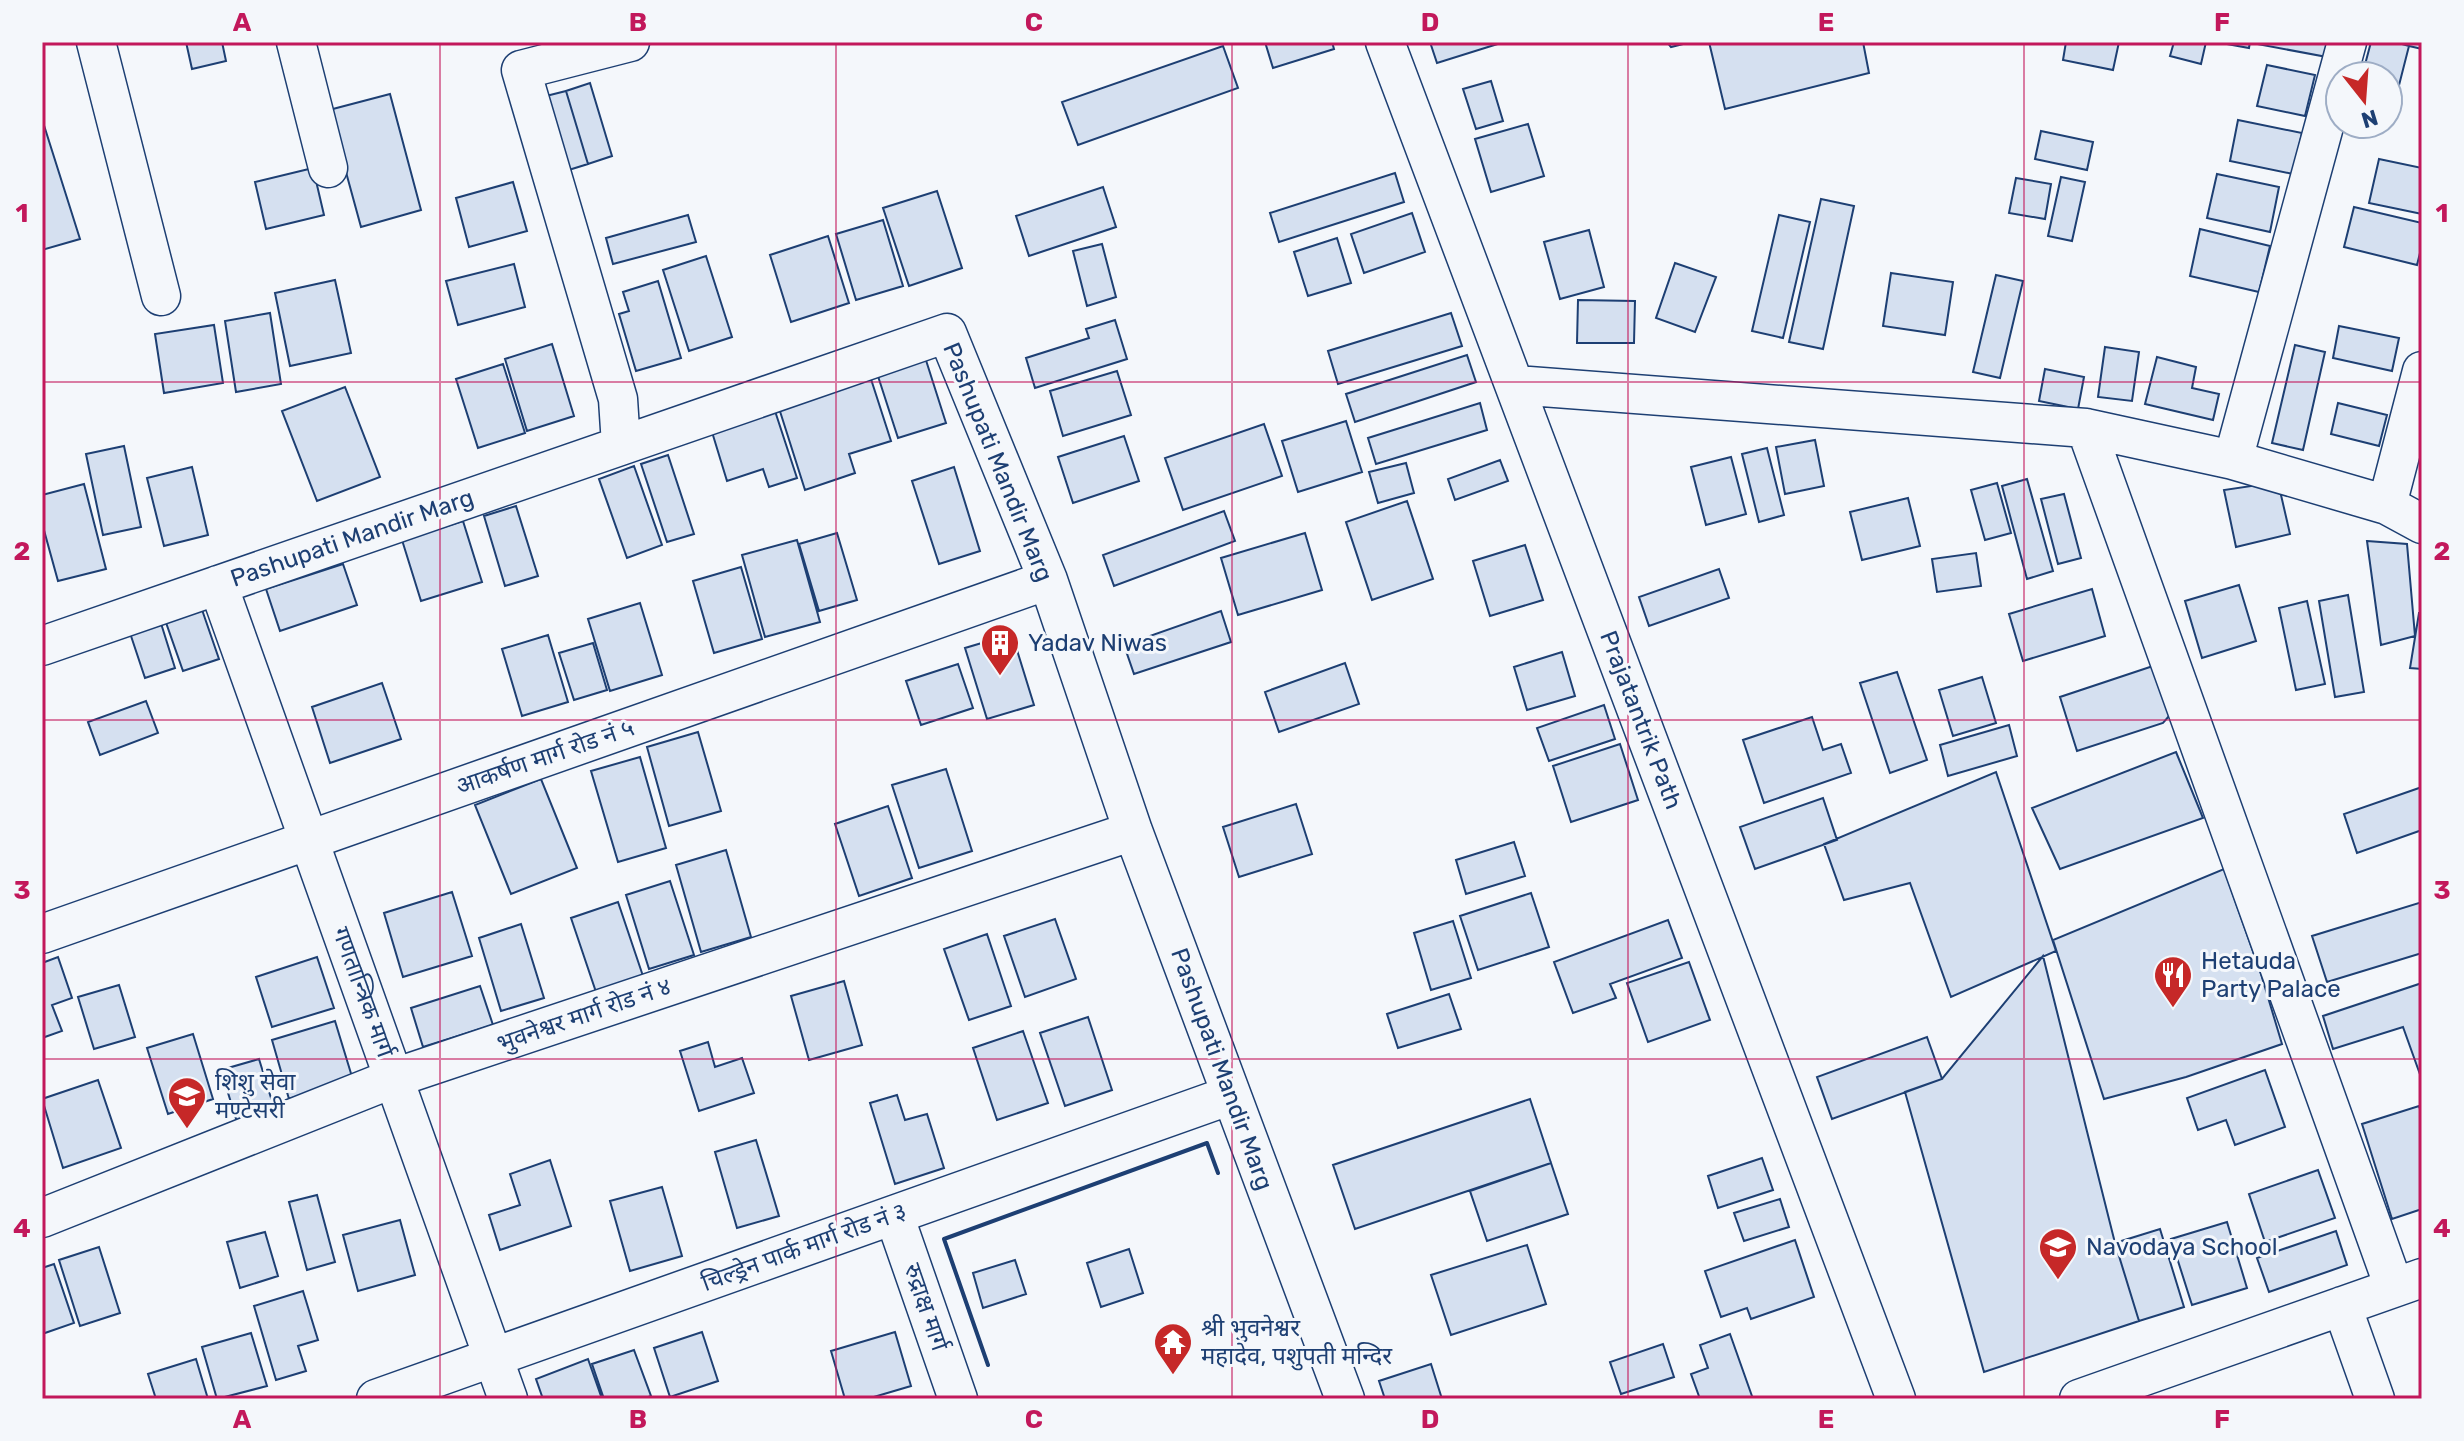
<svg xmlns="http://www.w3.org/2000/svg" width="2464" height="1441" viewBox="0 0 2464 1441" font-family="Rubik,'Noto Sans Devanagari',sans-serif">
<rect width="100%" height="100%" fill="#f4f7fb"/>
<path fill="#d5e0f0" stroke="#1d3f73" stroke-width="2" d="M186,42H222L226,61L192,69Z
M1265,42H1332L1334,49L1273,68Z
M1430,42H1504L1437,63Z
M1667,42H1691L1671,47Z
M1709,42H1863L1869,73L1725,109Z
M2066,42H2119L2113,70L2063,60Z
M2174,42H2206L2201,64L2170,56Z
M2216,42H2250L2249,48Z
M2257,42H2329L2327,57L2257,44Z
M2371,42H2395L2409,46L2396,97L2388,95V76H2362Z
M2395,42H2422V49L2409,46Z
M1223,46L1238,88L1078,145L1062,102Z
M2267,65L2315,75L2305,116L2257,106Z
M1491,81L1503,121L1476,129L1463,89Z
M590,83L612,156L588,164L566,91Z
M566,91L588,164L543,178L538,98Z
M390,94L421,210L361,227L329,110Z
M42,119L80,239L42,250Z
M2238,120L2302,133L2293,174L2230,161Z
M1528,124L1544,176L1491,192L1475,139Z
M2041,131L2093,142L2087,170L2035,159Z
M2379,159L2422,168V214L2369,203Z
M313,168L324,215L266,229L255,182Z
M1395,173L1404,202L1279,242L1270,213Z
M2217,174L2279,187L2270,232L2207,218Z
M2061,177L2085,182L2072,241L2048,236Z
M2016,178L2051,184L2045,219L2009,213Z
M513,182L527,231L469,247L456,198Z
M1103,187L1116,227L1029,256L1016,216Z
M937,191L962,268L909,286L883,208Z
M1821,199L1854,206L1823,349L1789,342Z
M2354,207L2422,223V245L2417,265L2344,247Z
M1412,213L1425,252L1364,273L1351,234Z
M688,215L696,242L613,264L606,238Z
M1779,215L1810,222L1783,338L1752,331Z
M883,220L903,286L856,300L836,234Z
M2200,229L2270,246L2259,292L2190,276Z
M1589,230L1604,287L1560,299L1544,242Z
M828,236L849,303L791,322L770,255Z
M1337,238L1351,283L1308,296L1294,252Z
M1102,244L1116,297L1087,306L1073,251Z
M706,256L732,337L689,351L663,270Z
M1675,263L1716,277L1695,332L1656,318Z
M514,264L525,307L458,325L446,281Z
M1891,273L1953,282L1945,335L1883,326Z
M1996,275L2023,281L2000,378L1973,372Z
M335,280L351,353L290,366L275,293Z
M658,281L681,358L636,371L619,314L629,311L623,292Z
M1578,300L1635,301L1634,343H1577Z
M270,313L281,384L236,392L225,321Z
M1451,313L1462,346L1338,384L1328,351Z
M1115,320L1127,359L1035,388L1026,358L1089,338L1086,329Z
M214,325L223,383L164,393L155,334Z
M2339,326L2399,338L2392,371L2333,358Z
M552,344L574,416L527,431L505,359Z
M2295,345L2325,352L2303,450L2272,443Z
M2105,347L2139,352L2132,401L2098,397Z
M924,354L946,423L898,438L876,370Z
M1467,355L1476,382L1355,422L1346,394Z
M2157,357L2196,367L2192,388L2219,394L2213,420L2145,404Z
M503,364L525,433L478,448L456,379Z
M2045,369L2084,377L2078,409L2039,401Z
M1117,371L1131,415L1063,436L1050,391Z
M870,376L891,441L849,454L855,473L805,490L778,405Z
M345,387L380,477L317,501L282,411Z
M1480,403L1487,430L1376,464L1368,438Z
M2338,403L2387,415L2379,446L2331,434Z
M775,411L797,478L769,487L763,469L727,481L712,432Z
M1346,421L1362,472L1298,492L1282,441Z
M1264,424L1282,476L1183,510L1165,458Z
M1124,436L1139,481L1073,503L1058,457Z
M1815,440L1824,486L1785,494L1776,447Z
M124,446L141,527L103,535L86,454Z
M1767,448L1784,515L1759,522L1742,454Z
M668,455L694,534L667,542L641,464Z
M1731,457L1746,514L1706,525L1691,467Z
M1500,460L1508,481L1455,500L1448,479Z
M1406,463L1414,493L1378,503L1369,472Z
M634,466L662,545L627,558L599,479Z
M192,467L208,535L164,546L147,478Z
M954,467L980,551L939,564L912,481Z
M2027,479L2053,571L2027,579L2002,486Z
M2278,482L2290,534L2236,547L2224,490Z
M1997,483L2011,533L1985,540L1971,490Z
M84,484L106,569L58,581L42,523V495Z
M2064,494L2081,558L2058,564L2041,499Z
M1908,498L1920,546L1862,560L1850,512Z
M1407,501L1433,579L1372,600L1346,522Z
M516,506L538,576L505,586L484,516Z
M1224,511L1235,541L1114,586L1103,555Z
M463,521L482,582L421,601L402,540Z
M837,533L857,600L819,611L799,544Z
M1305,533L1322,590L1238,615L1221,558Z
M797,540L820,622L765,637L742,555Z
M2367,541L2407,544L2415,636L2381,645Z
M1525,545L1543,600L1490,616L1473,561Z
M1976,553L1981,586L1937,592L1932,559Z
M343,564L357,605L280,631L266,589Z
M741,567L762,639L714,653L693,581Z
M1719,569L1729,598L1649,626L1639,597Z
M2239,585L2256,641L2202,658L2185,601Z
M2092,589L2105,636L2023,661L2009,614Z
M2348,595L2364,692L2335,697L2319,601Z
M199,601L219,659L183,671L163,614Z
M2307,601L2325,684L2296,690L2279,608Z
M640,603L662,675L610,691L588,619Z
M1221,611L1231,642L1134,674L1124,645Z
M2419,613H2422V669L2410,668Z
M159,617L175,668L145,678L128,627Z
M1012,634L1034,705L987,719L965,648Z
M548,635L568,702L522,716L502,649Z
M593,643L607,690L574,700L559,653Z
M1562,652L1575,696L1527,710L1514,667Z
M2165,662L2184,699L2163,723L2077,751L2060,697Z
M1345,663L1359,704L1279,732L1265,692Z
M958,664L973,708L921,725L906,681Z
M1897,672L1927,760L1890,773L1860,683Z
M1982,677L1996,723L1953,736L1939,690Z
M382,683L401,739L330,763L312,707Z
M146,701L158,733L100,755L88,722Z
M1604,705L1615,739L1549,761L1537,728Z
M1812,717L1823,750L1841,744L1851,773L1764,803L1743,740Z
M2009,725L2017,756L1948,776L1940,745Z
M698,732L721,811L669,826L647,747Z
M1620,744L1638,800L1571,822L1553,766Z
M2176,752L2203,818L2060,869L2032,808Z
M640,757L666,848L618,862L591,771Z
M946,769L972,851L919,868L892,785Z
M1996,772L2056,951L1951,997L1910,883L1844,900L1824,844Z
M541,779L577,868L511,894L475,805Z
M2422,787V830L2357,853L2344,814Z
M1823,798L1837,840L1755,869L1740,827Z
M1296,804L1312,854L1239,877L1223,827Z
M888,806L912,878L859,896L835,824Z
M1514,842L1525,876L1466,894L1456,860Z
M726,850L751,937L701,952L676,865Z
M2224,869L2261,974L2282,1044L2186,1077L2104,1099L2053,940Z
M670,881L694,955L649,969L626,895Z
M452,892L472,956L403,977L384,913Z
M1531,893L1549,947L1478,970L1460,916Z
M618,902L643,976L596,992L571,918Z
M2422,902V953L2327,982L2312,936Z
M1055,919L1076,979L1025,997L1004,936Z
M1668,920L1682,958L1610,984L1616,998L1573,1013L1554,962Z
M1453,921L1471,978L1431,990L1414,933Z
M521,924L544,998L501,1011L479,938Z
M987,934L1011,1006L969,1020L944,949Z
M2043,956L2115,1243L2139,1321L1984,1372L1905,1092L1942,1079Z
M58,957L72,998L52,1005L62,1031L42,1038V963Z
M317,957L334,1008L272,1027L256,977Z
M1689,962L1710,1020L1648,1042L1627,983Z
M844,981L862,1045L809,1060L791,996Z
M2422,983V1080L2403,1027L2333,1049L2323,1016Z
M119,985L135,1037L94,1049L78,997Z
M480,986L493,1025L423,1047L411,1008Z
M1449,994L1461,1029L1398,1048L1387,1014Z
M1088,1017L1112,1090L1065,1106L1040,1033Z
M335,1021L353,1080L289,1099L272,1040Z
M1023,1031L1048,1103L997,1120L973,1048Z
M193,1034L213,1099L168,1114L147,1048Z
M1927,1037L1942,1079L1832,1119L1817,1077Z
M708,1042L715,1067L742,1058L754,1093L699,1111L680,1051Z
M259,1059L275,1111L237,1122L221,1070Z
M2265,1070L2285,1127L2235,1145L2226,1120L2198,1130L2187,1098Z
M98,1080L121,1148L63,1168L42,1099Z
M897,1095L905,1120L927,1114L944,1168L895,1184L870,1103Z
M1530,1099L1551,1163L1355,1229L1333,1165Z
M2419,1106L2422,1115V1209L2392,1219L2362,1124Z
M756,1140L779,1216L737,1228L715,1152Z
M1762,1158L1773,1190L1718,1208L1708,1176Z
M550,1160L571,1226L500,1250L489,1215L520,1205L510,1174Z
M1551,1163L1568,1214L1487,1241L1470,1191Z
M2318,1170L2335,1218L2265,1242L2249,1194Z
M662,1187L682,1256L630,1271L610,1201Z
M317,1195L335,1262L307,1270L289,1202Z
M1780,1199L1789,1227L1744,1241L1734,1213Z
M400,1220L415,1275L358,1291L343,1235Z
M2227,1222L2247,1288L2192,1305L2171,1239Z
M2160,1229L2184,1307L2139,1321L2115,1243Z
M2336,1231L2347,1265L2269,1292L2257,1258Z
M265,1232L278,1276L240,1288L227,1242Z
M1795,1240L1814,1297L1751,1319L1747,1308L1721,1317L1705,1271Z
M1527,1245L1546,1304L1451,1335L1431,1275Z
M99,1247L120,1313L80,1326L59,1260Z
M1129,1249L1143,1293L1101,1307L1087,1263Z
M1015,1260L1026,1294L983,1308L973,1273Z
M54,1264L74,1323L42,1334V1268Z
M303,1291L318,1340L298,1346L306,1371L276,1380L254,1306Z
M702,1332L718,1381L670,1397L654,1348Z
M895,1332L911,1386L867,1399H845L831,1351Z
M251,1333L267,1386L217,1399L202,1347Z
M1730,1334L1753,1399H1700L1691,1374L1708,1368L1700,1345Z
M1663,1344L1674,1377L1621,1394L1610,1362Z
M634,1350L651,1396L643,1399H604L592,1364Z
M196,1359L208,1399H156L148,1374Z
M588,1359L602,1399H543L536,1379Z
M1431,1364L1442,1399H1385L1379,1381Z"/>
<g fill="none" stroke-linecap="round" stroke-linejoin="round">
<g stroke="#1d3f73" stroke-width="41">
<path id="street" d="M96,42L161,296
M296,42L328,168
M1385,42L1896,1399
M1515,385L2086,428L2233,460L2387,505L2422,524
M2086,428L2394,1287
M621,445L618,399L521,70L630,42
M2233,460L2347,42
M2387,505L2422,371
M218,585L508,1399
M42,646L947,333L1048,580L1133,831L1345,1399
M42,934L1048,580
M894,1215L958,1399
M42,1218L394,1078L1133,831
M2342,1306L2375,1399
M376,1399L1231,1095
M2079,1399L2422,1278"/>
</g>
<use href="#street" stroke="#f4f7fb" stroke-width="38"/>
<path stroke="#1d3f73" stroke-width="4" d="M988,1365L944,1239L1207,1143L1218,1173"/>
</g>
<path fill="none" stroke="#c2185b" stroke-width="2" stroke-opacity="0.55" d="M440,42V1399M836,42V1399M1232,42V1399M1628,42V1399M2024,42V1399M42,382H2422M42,720H2422M42,1059H2422"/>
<defs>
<g id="building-pin" transform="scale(2)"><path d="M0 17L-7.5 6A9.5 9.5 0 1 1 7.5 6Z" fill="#c62828" stroke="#f4f7fb"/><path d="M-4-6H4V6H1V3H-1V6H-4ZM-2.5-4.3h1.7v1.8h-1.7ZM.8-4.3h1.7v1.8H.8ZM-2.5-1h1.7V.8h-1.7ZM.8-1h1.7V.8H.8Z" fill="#fff"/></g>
<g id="restaurant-pin" transform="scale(2)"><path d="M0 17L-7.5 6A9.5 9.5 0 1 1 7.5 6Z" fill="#c62828" stroke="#f4f7fb"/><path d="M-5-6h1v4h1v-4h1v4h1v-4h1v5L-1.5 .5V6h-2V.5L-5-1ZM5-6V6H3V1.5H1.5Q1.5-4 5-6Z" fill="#fff"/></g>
<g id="school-pin" transform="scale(2)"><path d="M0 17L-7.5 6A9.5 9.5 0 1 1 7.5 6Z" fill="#c62828" stroke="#f4f7fb"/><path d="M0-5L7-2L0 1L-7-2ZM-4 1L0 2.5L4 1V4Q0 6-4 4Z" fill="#fff"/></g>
<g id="temple-pin" transform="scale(2)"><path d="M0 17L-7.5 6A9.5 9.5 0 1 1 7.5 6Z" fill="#c62828" stroke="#f4f7fb"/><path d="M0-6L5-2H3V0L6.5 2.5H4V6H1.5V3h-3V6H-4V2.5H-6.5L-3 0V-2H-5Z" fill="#fff"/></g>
</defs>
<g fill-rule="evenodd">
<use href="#building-pin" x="1000" y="643"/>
<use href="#restaurant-pin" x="2173" y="975"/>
<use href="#school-pin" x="187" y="1096"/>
<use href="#school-pin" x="2058" y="1247"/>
<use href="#temple-pin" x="1173" y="1342"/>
</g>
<g text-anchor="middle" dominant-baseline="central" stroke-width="6" stroke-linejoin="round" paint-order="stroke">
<g font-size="24" fill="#1d3f73" stroke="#f4f7fb">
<text transform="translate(998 462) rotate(68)">Pashupati Mandir Marg</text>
<text transform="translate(352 538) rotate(-19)">Pashupati Mandir Marg</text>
<text transform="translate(1641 720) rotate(69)">Prajatantrik Path</text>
<text transform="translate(545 757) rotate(-19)">आकर्षण मार्ग रोड नं ५</text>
<text transform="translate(363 992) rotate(70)">गणतान्त्रिक मार्ग</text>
<text transform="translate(584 1015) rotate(-19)">भुवनेश्वर मार्ग रोड नं ४</text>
<text transform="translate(1222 1069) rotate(70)">Pashupati Mandir Marg</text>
<text transform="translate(804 1247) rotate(-20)">चिल्ड्रेन पार्क मार्ग रोड नं ३</text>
<text transform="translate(926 1307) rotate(71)">रुद्राक्ष मार्ग</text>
</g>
<g font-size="24" fill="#1d3f73" stroke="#f4f7fb" text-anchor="start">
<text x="1028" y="643">Yadav Niwas</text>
<text x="2201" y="961">Hetauda<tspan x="2201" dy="28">Party Palace</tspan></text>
<text x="215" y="1082">शिशु सेवा<tspan x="215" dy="28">मण्टेसरी</tspan></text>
<text x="2086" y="1247">Navodaya School</text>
<text x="1201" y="1328">श्री भुवनेश्वर<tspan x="1201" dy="28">महादेव, पशुपती मन्दिर</tspan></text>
</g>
</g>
<rect width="2464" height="1441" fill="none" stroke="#f4f7fb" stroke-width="88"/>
<g transform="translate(2364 100) rotate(163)"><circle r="38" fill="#f4f7fb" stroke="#9eadc5" stroke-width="2"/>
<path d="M0-6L14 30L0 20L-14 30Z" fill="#c62828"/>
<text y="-12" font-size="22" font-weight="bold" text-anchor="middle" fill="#1d3f73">N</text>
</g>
<rect x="44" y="44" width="2376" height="1353" fill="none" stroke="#c2185b" stroke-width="3"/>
<g font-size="26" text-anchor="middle" font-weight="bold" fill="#c2185b">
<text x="242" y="31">A</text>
<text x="638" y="31">B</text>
<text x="1034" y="31">C</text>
<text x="1430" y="31">D</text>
<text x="1826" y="31">E</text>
<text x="2222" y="31">F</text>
<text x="22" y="222">1</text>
<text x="2442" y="222">1</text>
<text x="22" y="560">2</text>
<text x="2442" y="560">2</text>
<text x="22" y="899">3</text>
<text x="2442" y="899">3</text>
<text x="22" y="1237">4</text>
<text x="2442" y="1237">4</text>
<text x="242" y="1428">A</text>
<text x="638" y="1428">B</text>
<text x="1034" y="1428">C</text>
<text x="1430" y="1428">D</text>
<text x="1826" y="1428">E</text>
<text x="2222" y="1428">F</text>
</g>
</svg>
